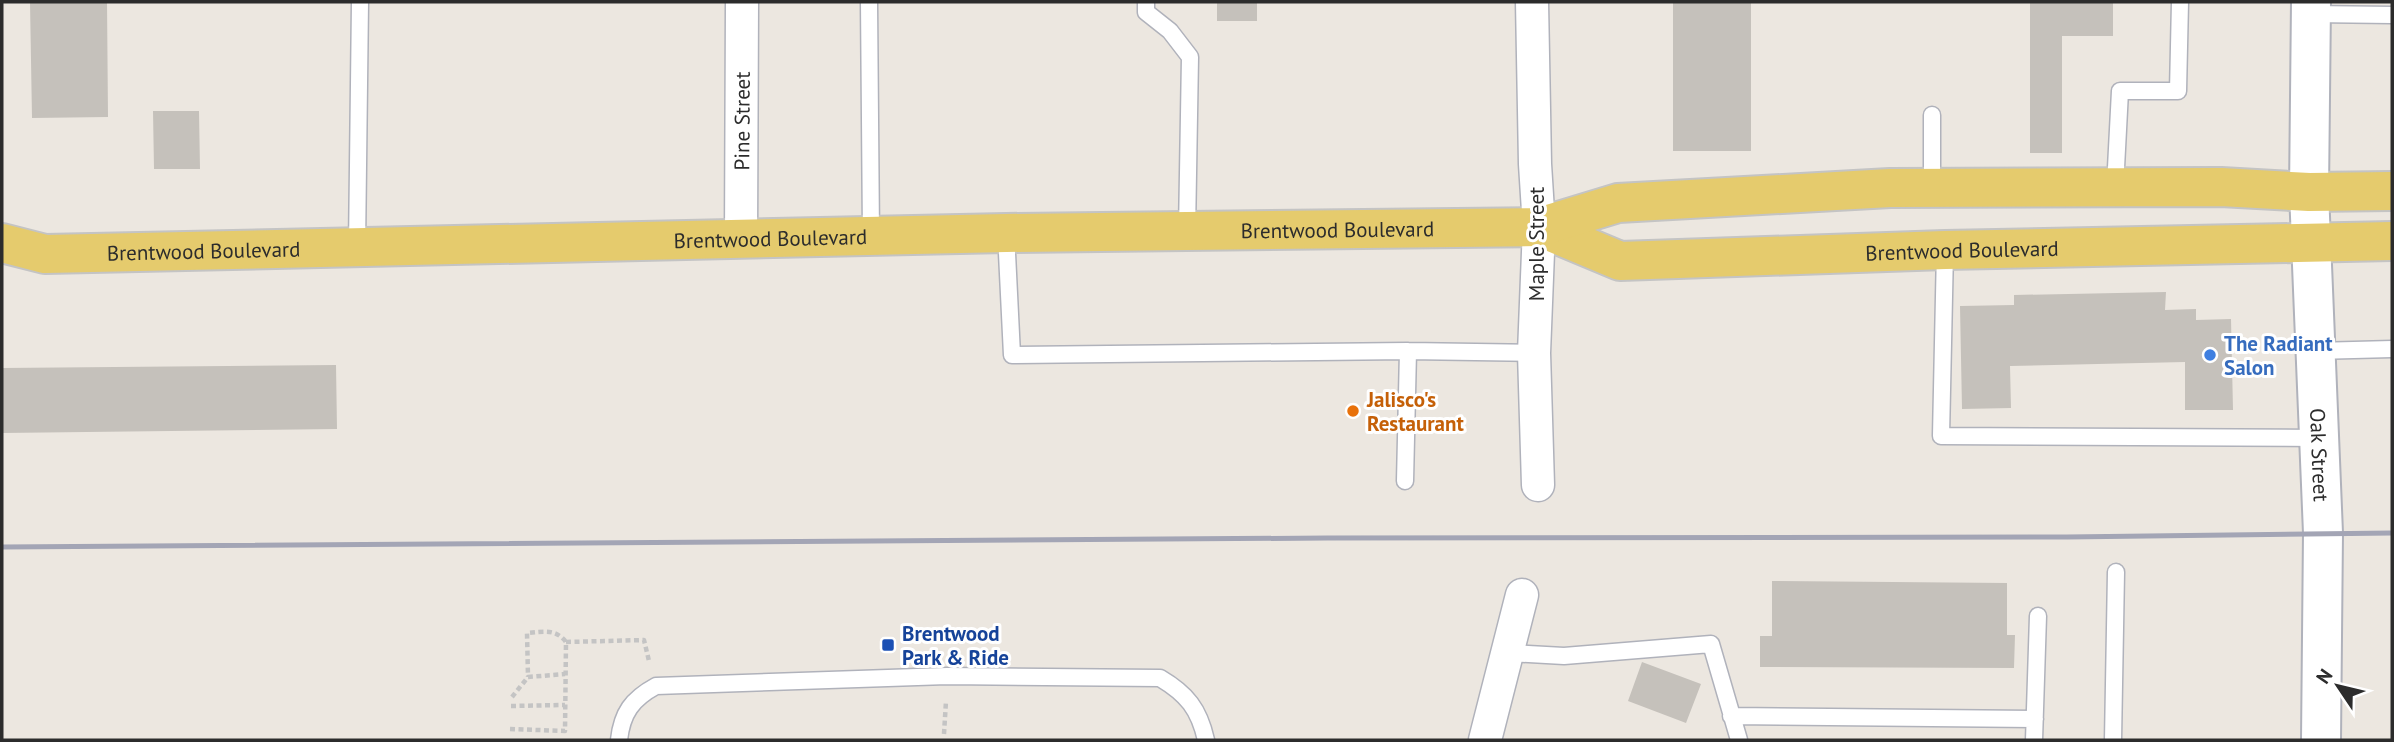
<svg xmlns="http://www.w3.org/2000/svg" width="2394" height="742" viewBox="0 0 2394 742" font-family="'PT Sans',sans-serif">
<rect width="100%" height="100%" fill="#ece7e0"/>
<path fill="#c5c1bb" d="M30,2H107L108,117L32,118Z
M1217,2H1257V21H1217Z
M1673,2H1751V151H1673Z
M2030,2H2113V36H2062V153H2030Z
M153,111H199L200,169H154Z
M2166,292L2165,310L2196,309V320L2231,319L2233,410H2185V362L2010,366L2011,408L1962,409L1960,306L2014,305V295Z
M336,365L337,429L2,433V368Z
M1772,581L2007,583V635H2015L2014,668L1760,667V636H1772Z
M1642,662L1701,684L1686,723L1628,701Z"/>
<g fill="none" stroke-linecap="round" stroke-linejoin="round">
<g stroke="#b0b2bb" stroke-width="19">
<path id="service" d="M869,2L871,236
M1146,2V12L1170,31L1190,57L1187,231
M2311,14L2392,15
M1932,115V187
M2115,187L2120,91H2178L2180,2
M1006,233L1012,355L1408,351L1534,353
M357,247L360,2
M1945,250L1941,436L2319,438
M2315,351L2392,349
M1405,481L1408,351
M1508,653L1564,656L1711,644L1739,740
M1731,716L2035,719
M619,740C622,713 632,699 656,686L947,676L1160,678C1187,694 1199,709 1206,740
M2034,740L2038,616
M2113,740L2116,572"/>
</g>
<g stroke="#b0b2bb" stroke-width="35">
<g id="minor">
<path d="M1532,2L1535,164L1539,227L1534,353L1538,485"/>
<path id="s1" d="M741,238L742,2"/>
<path d="M1485,740L1522,595"/>
</g>
</g>
<g stroke="#b0b2bb" stroke-width="42">
<g id="tertiary">
<path id="s2" d="M2311,2L2309,192L2323,533L2321,740"/>
</g>
</g>
<g stroke="#c4c4c4" stroke-width="42">
<g id="primary">
<path id="s3" d="M1539,227L1620,261L1945,250L2392,241"/>
<path id="s4" d="M2,243L45,254L1006,233L1539,227L1618,203L1890,188L2221,187L2309,192L2392,191"/>
</g>
</g>
<path stroke="#c4c4c4" stroke-width="4.5" stroke-dasharray="5 3.5" stroke-linecap="butt" d="M566,642L644,640L649,661
M512,697L528,677L565,674
M511,706L565,705
M510,729L565,731L566,642C555,628 543,632 527,633L528,677
M944,734L946,701"/>
<use href="#service" stroke="#fff" stroke-width="16"/>
<use href="#minor" stroke="#fff" stroke-width="32"/>
<use href="#tertiary" stroke="#fff" stroke-width="38"/>
<use href="#primary" stroke="#e5cb6d" stroke-width="38"/>
<path stroke="#a3a5b5" stroke-width="5" d="M2,547L1327,538L2067,537L2392,533"/>
</g>
<circle fill="#3f7fe0" stroke="#fff" stroke-width="2.5" cx="2210" cy="355" r="7"/>
<circle fill="#e8710a" stroke="#fff" stroke-width="2.5" cx="1353" cy="411" r="7"/>
<rect fill="#1a4fb4" stroke="#fff" stroke-width="2.5" x="881" y="638" width="14" height="14" rx="3.5"/>
<g text-anchor="middle" dominant-baseline="central" stroke-width="6" stroke-linejoin="round" paint-order="stroke">
<g font-size="21" fill="#2c2c2c" stroke="#fff">
<text stroke="none"><textPath href="#s1" startOffset="117">Pine Street</textPath></text>
<text stroke="none"><textPath href="#s4" startOffset="1337">Brentwood Boulevard</textPath></text>
<text stroke="none"><textPath href="#s4" startOffset="770">Brentwood Boulevard</textPath></text>
<text transform="translate(1536 244) rotate(-90)">Maple Street</text>
<text stroke="none"><textPath href="#s4" startOffset="203">Brentwood Boulevard</textPath></text>
<text stroke="none"><textPath href="#s3" startOffset="430">Brentwood Boulevard</textPath></text>
<text stroke="none"><textPath href="#s2" startOffset="453">Oak Street</textPath></text>
</g>
<g font-size="21" font-weight="bold" fill="#366cbe" stroke="#fff" text-anchor="start">
<text x="2224" y="343">The Radiant<tspan x="2224" dy="24">Salon</tspan></text>
</g>
<g font-size="21" font-weight="bold" fill="#c56008" stroke="#fff" text-anchor="start">
<text x="1367" y="399">Jalisco's<tspan x="1367" dy="24">Restaurant</tspan></text>
</g>
<g font-size="21" font-weight="bold" fill="#164399" stroke="#fff" text-anchor="start">
<text x="902" y="633">Brentwood<tspan x="902" dy="24">Park &amp; Ride</tspan></text>
</g>
</g>
<rect width="2394" height="742" fill="none" stroke="#2c2c2c" stroke-width="7"/>
<g transform="translate(2338 686) rotate(305)" stroke="#ffffff" stroke-width="5" paint-order="stroke">
<path d="M0-5L12 26L0 18L-12 26Z" fill="#2c2c2c"/>
<text y="-10" font-size="19" font-weight="bold" text-anchor="middle" fill="#2c2c2c">N</text>
</g>
</svg>
